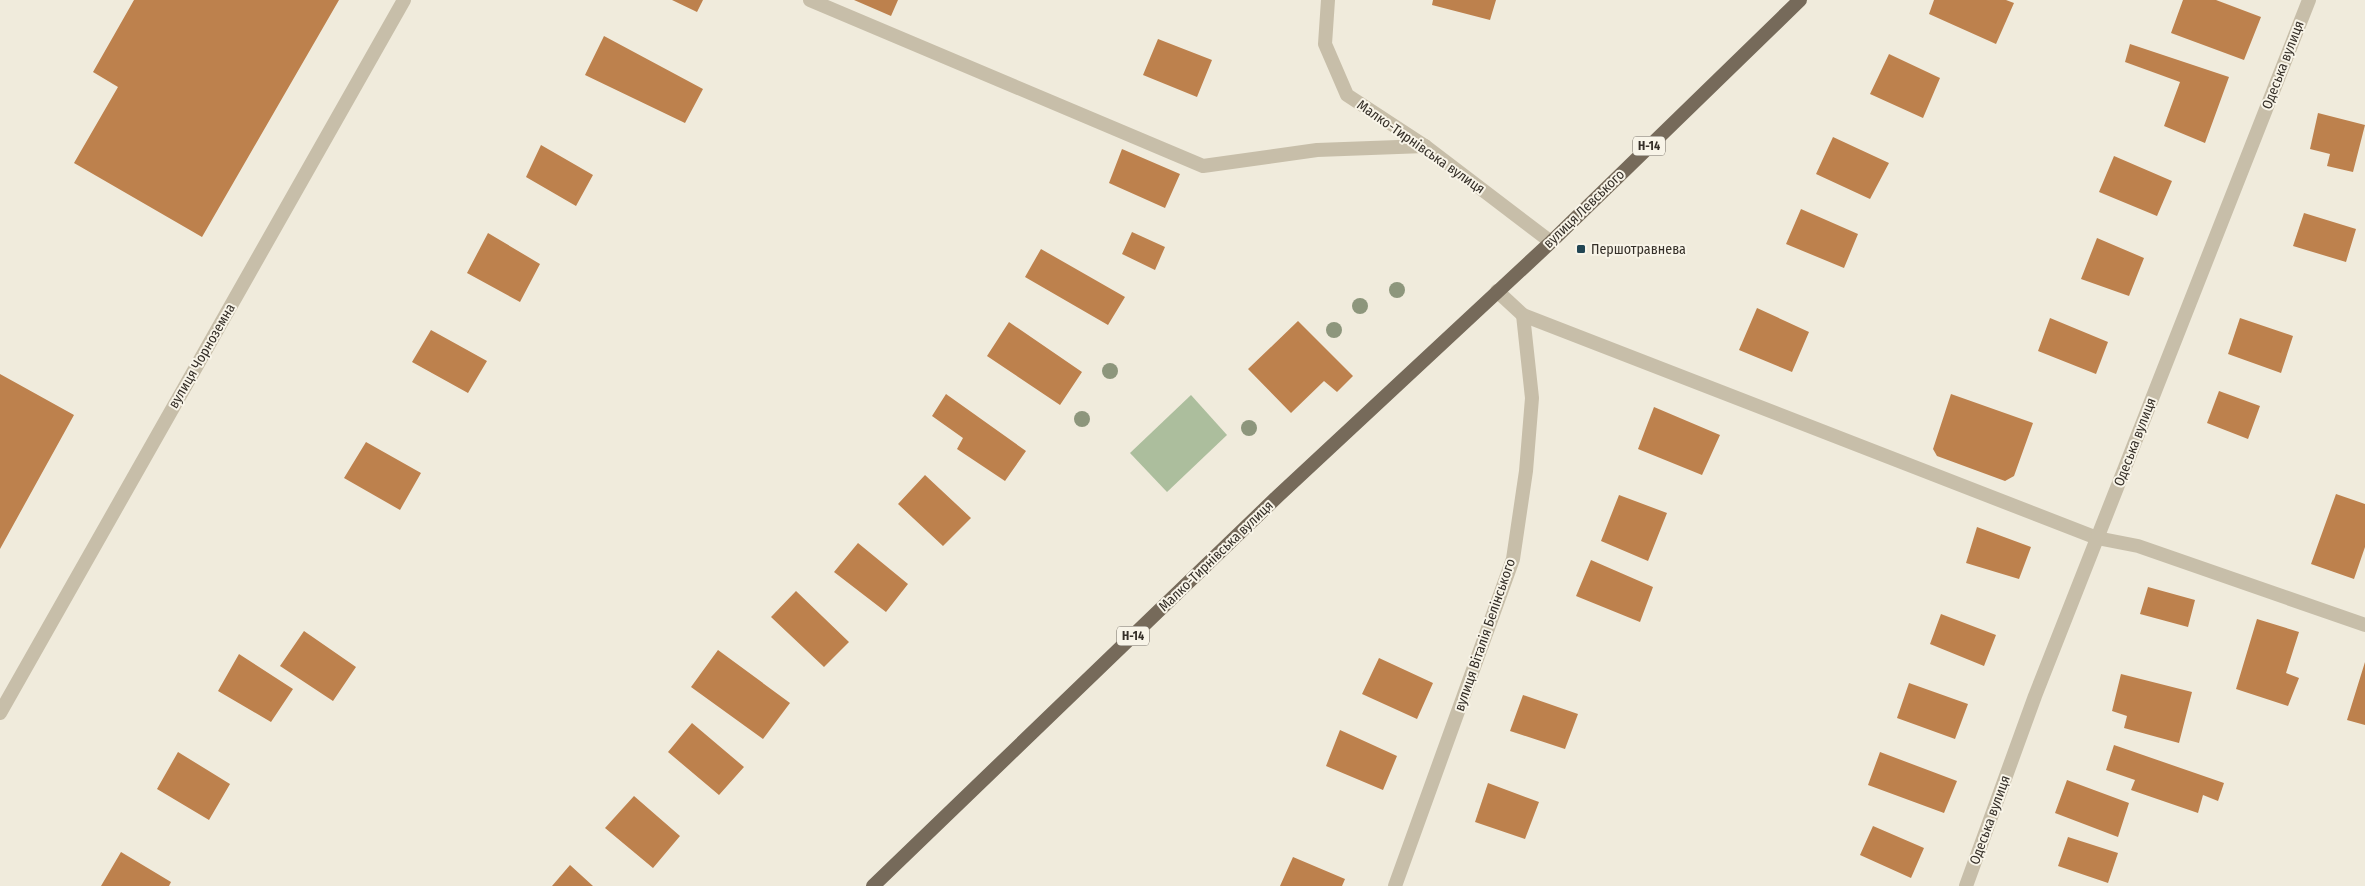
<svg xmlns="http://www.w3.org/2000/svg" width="2365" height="886" viewBox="0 0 2365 886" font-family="'Fira Sans Condensed',sans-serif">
<rect width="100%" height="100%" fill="#f0ebdc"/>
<path fill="#acbe9d" d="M1191,395L1227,435L1167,492L1130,453Z"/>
<path fill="#bd814d" d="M134,0H339L202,237L74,163L118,87L93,72Z
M672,0H703L697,12Z
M854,0H898L891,16Z
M1433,0H1496L1490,20L1432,5Z
M1934,0H2006L2014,3L1996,44L1929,14Z
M2183,0H2216L2261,17L2244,60L2171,33Z
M604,36L703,89L685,123L585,75Z
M1158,39L1212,60L1197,97L1143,75Z
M2130,44L2229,77L2205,143L2164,126L2180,82L2125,62Z
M1889,54L1940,78L1923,118L1870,94Z
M2318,113L2365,125L2353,172L2327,166L2330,154L2310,149Z
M1833,137L1889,163L1870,199L1816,174Z
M541,145L593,175L576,206L526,177Z
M1122,149L1180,174L1165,208L1109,183Z
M2114,156L2172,181L2157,216L2099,192Z
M1801,209L1858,234L1844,268L1786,244Z
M2304,213L2356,229L2346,262L2293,246Z
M1132,232L1165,247L1155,270L1122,254Z
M488,233L540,264L520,302L467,273Z
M2097,238L2144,258L2129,296L2081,279Z
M1041,249L1125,297L1108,325L1025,277Z
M1757,308L1809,332L1792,372L1739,350Z
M2050,318L2108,342L2096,374L2038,351Z
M2240,318L2293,336L2281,373L2228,354Z
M1298,321L1353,376L1337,392L1324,381L1291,413L1248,369Z
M1009,322L1082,372L1060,405L987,356Z
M431,330L487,361L468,393L412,362Z
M0,374L74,415L0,549Z
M2219,391L2260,406L2248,439L2207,423Z
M946,394L1026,451L1005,481L957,449L963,438L932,416Z
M1951,394L2033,423L2014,476L2005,481L1937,456L1933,449Z
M1654,407L1720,435L1702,475L1638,449Z
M366,442L421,473L400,510L344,478Z
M925,475L971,518L943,546L898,504Z
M2336,494L2365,504V547L2354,579L2311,564Z
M1619,495L1667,513L1648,561L1601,541Z
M1977,527L2031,547L2019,579L1966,563Z
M858,543L908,584L886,612L834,572Z
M1591,560L1653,587L1640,622L1576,596Z
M2148,587L2195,600L2188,627L2140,614Z
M796,591L849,642L824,667L771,617Z
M1941,614L1996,635L1984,666L1930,644Z
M2257,619L2299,632L2286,673L2299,678L2288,706L2236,689Z
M304,631L356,667L333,701L280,666Z
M718,650L790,703L763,739L691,687Z
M239,654L293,689L271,722L218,691Z
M1379,658L1433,683L1417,719L1362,694Z
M2365,662V725L2347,720Z
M2121,674L2192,692L2179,743L2124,728L2127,716L2112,711Z
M1909,683L1968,704L1955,739L1897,718Z
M1523,695L1578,714L1565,749L1510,731Z
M692,723L744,767L719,795L668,752Z
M1340,730L1397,756L1383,790L1326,766Z
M2114,745L2224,783L2218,801L2203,795L2198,813L2131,790L2135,780L2106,770Z
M178,752L230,784L209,820L157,789Z
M1880,752L1957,781L1944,813L1868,785Z
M2067,780L2129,803L2118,837L2055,813Z
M1488,783L1539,802L1525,839L1475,822Z
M634,796L680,836L653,868L605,828Z
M1873,826L1924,848L1911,878L1860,855Z
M2068,837L2118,853L2108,883L2058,866Z
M121,852L171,882L169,886H101Z
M1293,857L1345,879L1342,886H1280Z
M570,865L593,886H552Z"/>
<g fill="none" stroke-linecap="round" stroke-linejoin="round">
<path stroke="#c7bea9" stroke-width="14" d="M810,0L1203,166L1317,150L1425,146
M1497,291L1523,315L2097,538L2138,546L2365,625"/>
<path stroke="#c7bea9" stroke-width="14" d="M1328,0L1325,44L1347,95L1425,146L1551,242
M0,713L404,0
M1395,886L1513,559L1526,471L1532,398L1523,315
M1966,886L2035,696L2309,0"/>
<path stroke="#766a5a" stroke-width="14" d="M873,886L1278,496L1551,242L1800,0"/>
</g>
<g fill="#8d967c">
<circle cx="1397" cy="290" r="8"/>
<circle cx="1360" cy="306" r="8"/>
<circle cx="1334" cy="330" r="8"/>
<circle cx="1110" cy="371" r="8"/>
<circle cx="1082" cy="419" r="8"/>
<circle cx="1249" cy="428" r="8"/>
</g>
<rect fill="#214553" stroke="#f8f4e8" stroke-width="2" x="1576" y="244" width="10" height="10" rx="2.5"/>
<g text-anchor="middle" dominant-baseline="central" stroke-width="4" stroke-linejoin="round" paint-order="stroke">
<g fill="#f8f4e8" stroke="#706a62" stroke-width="1">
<rect x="1633" y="136.5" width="32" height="19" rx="4"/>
<rect x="1117" y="626.5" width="32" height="19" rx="4"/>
</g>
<g font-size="12" font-weight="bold" fill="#352f28">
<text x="1649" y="146">Н-14</text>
<text x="1133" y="636">Н-14</text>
</g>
<g font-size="14" fill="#352f28" stroke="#f8f4e8">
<text transform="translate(2283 65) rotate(-69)">Одеська вулиця</text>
<text transform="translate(1421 147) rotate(35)">Малко-Тирнівська вулиця</text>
<text transform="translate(1584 209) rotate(-44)">вулиця Левського</text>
<text transform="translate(202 356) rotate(-60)">вулиця Чорноземна</text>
<text transform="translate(2135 442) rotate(-69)">Одеська вулиця</text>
<text transform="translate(1216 556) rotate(-44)">Малко-Тирнівська вулиця</text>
<text transform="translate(1485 635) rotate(-71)">вулиця Віталія Белінського</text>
<text transform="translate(1990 820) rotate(-70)">Одеська вулиця</text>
</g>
<g font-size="14" fill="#352f28" stroke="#f8f4e8" text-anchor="start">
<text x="1591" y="249">Першотравнева</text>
</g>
</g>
</svg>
